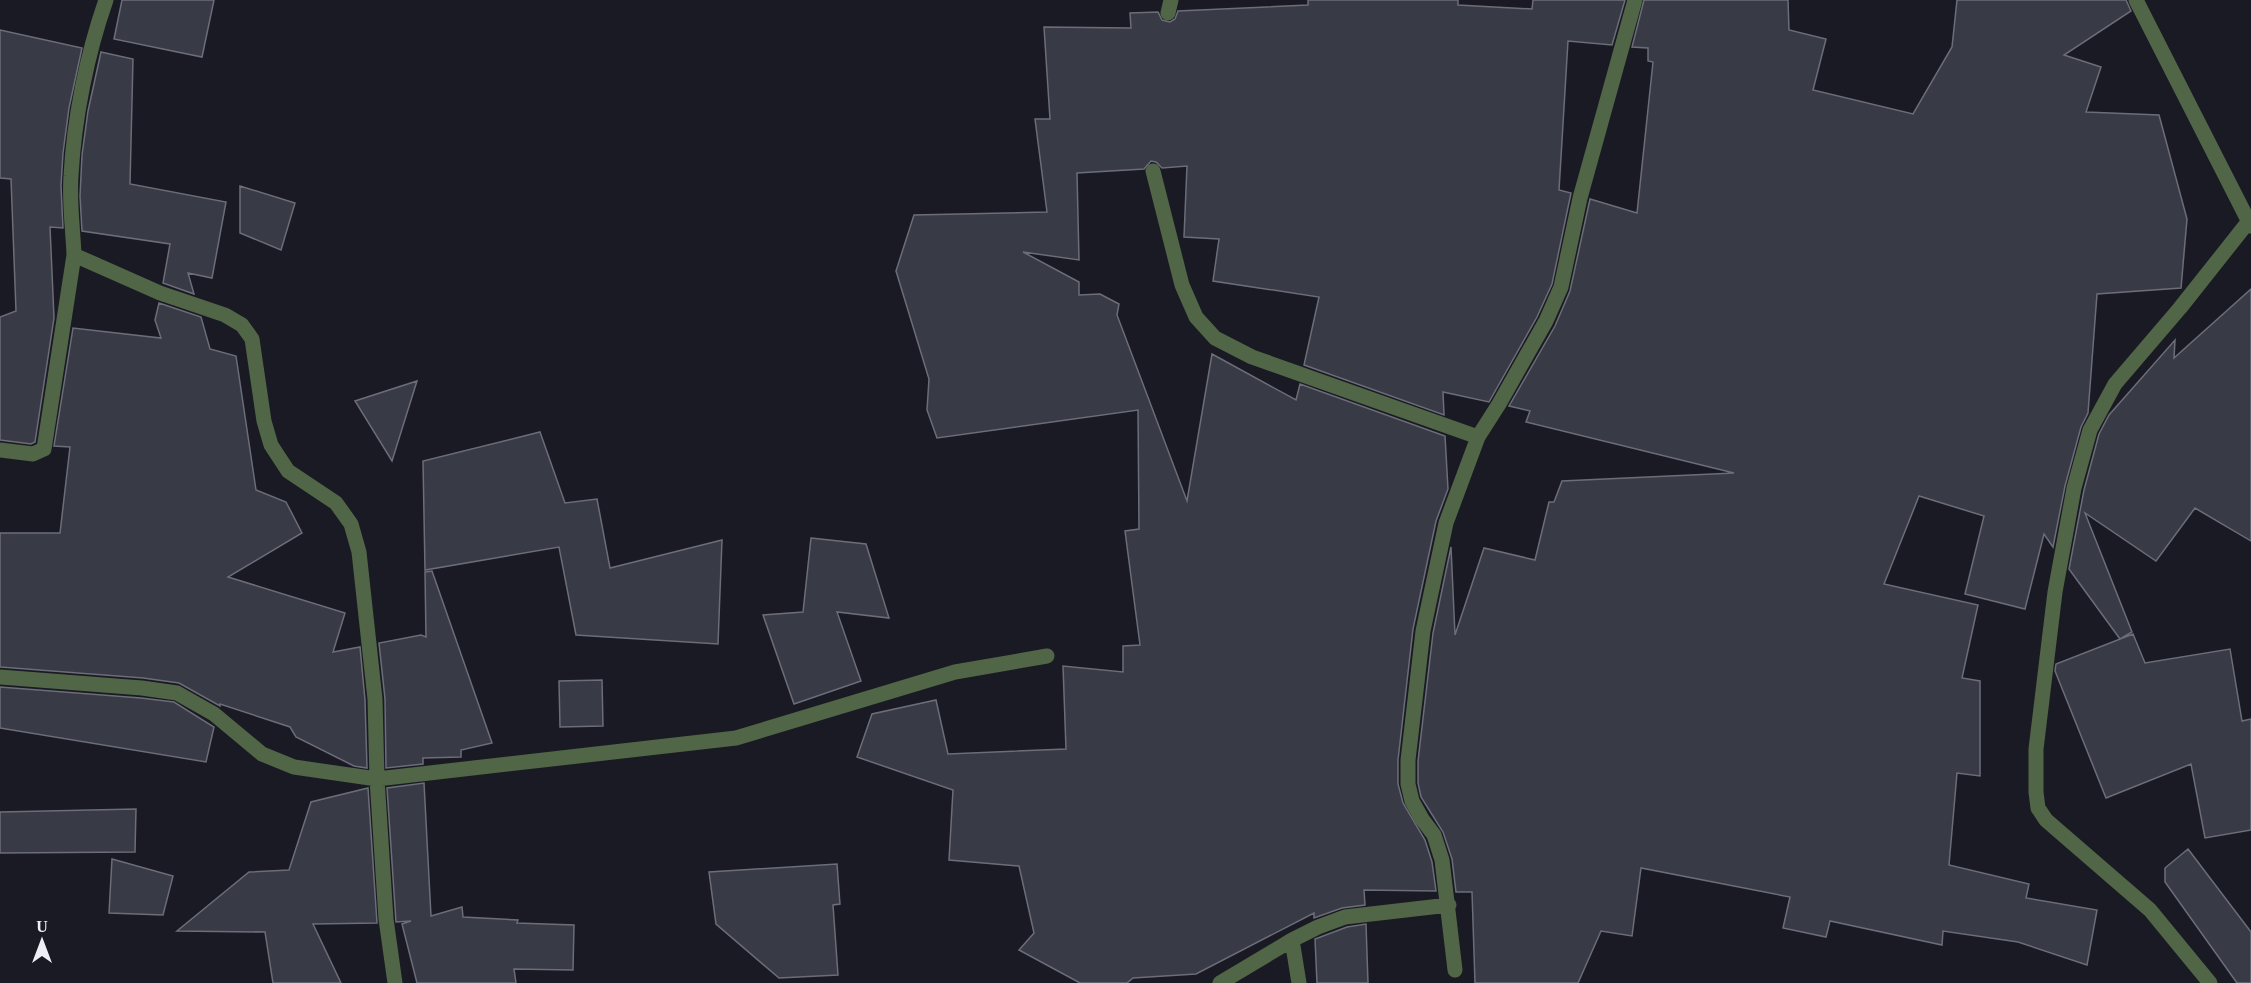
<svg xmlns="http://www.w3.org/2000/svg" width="2251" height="983" viewBox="0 0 2251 983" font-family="Georgia,serif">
<rect width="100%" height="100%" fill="#191a24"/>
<path fill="#383a45" stroke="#6c6d79" stroke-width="1.5" d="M122,0H214L202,57L114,39Z
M1308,0H1458V5L1532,9L1533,0H1625L1612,45L1568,41L1559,190L1571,193L1552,284L1537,317L1489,402L1443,392L1444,415L1304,365L1319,297L1213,281L1219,239L1184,237L1187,166L1162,168L1156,162L1151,161L1144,169L1077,173L1079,260L1023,252L1079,282V295L1100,294L1119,304L1117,315L1187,501L1212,354L1296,400L1300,384L1445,436L1448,489L1436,521L1413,629L1398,760V784L1403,803L1425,840L1432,862L1436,891L1364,890L1365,905L1342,908L1314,918V913L1196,974L1133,978L1127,983H1080L1019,950L1034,933L1019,866L949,860L953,790L857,757L872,714L936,700L948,754L1066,749L1063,666L1123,672V646L1140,645L1125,531L1139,529L1138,410L937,438L927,410L929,379L896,271L914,215L1047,212L1035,119H1050L1044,27L1131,28L1130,13L1158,12L1162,20L1170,22L1175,19L1178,11L1308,5Z
M1644,0H1788L1789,30L1826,39L1813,90L1913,114L1952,47L1957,0H2126L2131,11L2064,55L2101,67L2086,112L2159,115L2187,219L2181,288L2097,294L2088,413L2081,427L2065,486L2053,547L2044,534L2025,609L1965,594L1984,516L1919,496L1884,584L1978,605L1962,678L1980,681V776L1957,773L1949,865L2029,884L2026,898L2097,910L2087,965L2018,942L1943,931L1942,945L1830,921L1826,937L1783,928L1790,897L1641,868L1632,936L1601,931L1578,983H1475L1472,892H1456L1452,859L1443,832L1421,797L1418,783V761L1433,633L1451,547L1455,635L1484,548L1535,560L1549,502H1554L1562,481L1734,473L1526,422L1530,411L1509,406L1555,326L1570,291L1590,199L1637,213L1653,62L1648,61V48L1632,47Z
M0,30L82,48L69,108L63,153L61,186L63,228L50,227L54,318L35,442L31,444L0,440V317L16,311L11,179L0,178Z
M101,52L133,59L130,184L226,202L212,278L188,273L194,294L163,283L170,244L82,231L80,196L82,155L88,111Z
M240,186L295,203L281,250L240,233Z
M2251,289V541L2195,508L2156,561L2085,513L2132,632L2120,639L2069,569L2084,490L2099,434L2109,415L2175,340L2174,358Z
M159,303L201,317L210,349L236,356L256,490L286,502L302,533L228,577L345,613L333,652L360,647L365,700L367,768L354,766L296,737L290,727L220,704V706L179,683L143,678L0,667V533H60L70,447L54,446L73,328L161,338L155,320Z
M417,381L392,461L355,401Z
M540,432L565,503L597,499L610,568L722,540L718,644L576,635L559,547L425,570L423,461Z
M811,538L866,544L889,618L837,612L861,681L794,704L763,615L803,612Z
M432,571L492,743L461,750V757L423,758V764L386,768L385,699L379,643L421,635L426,637L425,572Z
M2133,634L2145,663L2230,649L2242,721L2251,719V830L2205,838L2191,764L2106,798L2055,671L2056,664Z
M602,680L603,726L560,727L559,681Z
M0,687L141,698L174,702L214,727L206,762L0,728Z
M424,783L431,916L462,907L463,917L518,920L517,923L574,925L573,970L514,969L516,983H417L402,924L411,921L396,922L387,788Z
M368,788L377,923L313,924L341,983H273L265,932L177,931L249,872L289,870L311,802Z
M136,809L135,852L0,853V812Z
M2188,849L2251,932V983H2237L2165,882V868Z
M112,859L173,876L163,915L109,913Z
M837,864L840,904L833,905L838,975L779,978L716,924L709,872Z
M1366,924L1368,983H1317L1315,939L1347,927Z"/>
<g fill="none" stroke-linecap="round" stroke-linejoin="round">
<path stroke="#506646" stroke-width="15" d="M106,0C87,54 74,119 71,176C69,202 73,229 74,255L160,293L225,315L242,325L252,339L264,421L271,445L288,471L336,503L351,524L359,552L375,699L377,779L386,919L395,983
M2136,0L2251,226
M1168,13L1171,0
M1153,171L1182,285L1196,317L1215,338L1252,357L1478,437
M0,450L33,454L44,449L74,255
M0,677L142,688L177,693L214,714L262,754L294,767L377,779L736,738L955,672L1047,656
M1292,940L1299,983
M1455,970L1442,860L1434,835L1422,819L1412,801L1408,784V760L1423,631L1446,523L1478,437L1499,404L1546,321L1561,287L1580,198L1635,0
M1220,983L1292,940L1318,927L1345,917L1449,905
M2210,983L2150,910L2046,820L2038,808L2036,792V749L2055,592L2074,488L2090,430L2115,384L2180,308L2249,221"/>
</g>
<g transform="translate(42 941)" stroke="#191a24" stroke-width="4.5" paint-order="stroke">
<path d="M0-4.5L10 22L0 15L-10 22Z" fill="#eeeff6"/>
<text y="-9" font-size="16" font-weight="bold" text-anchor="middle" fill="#eeeff6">U</text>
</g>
</svg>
